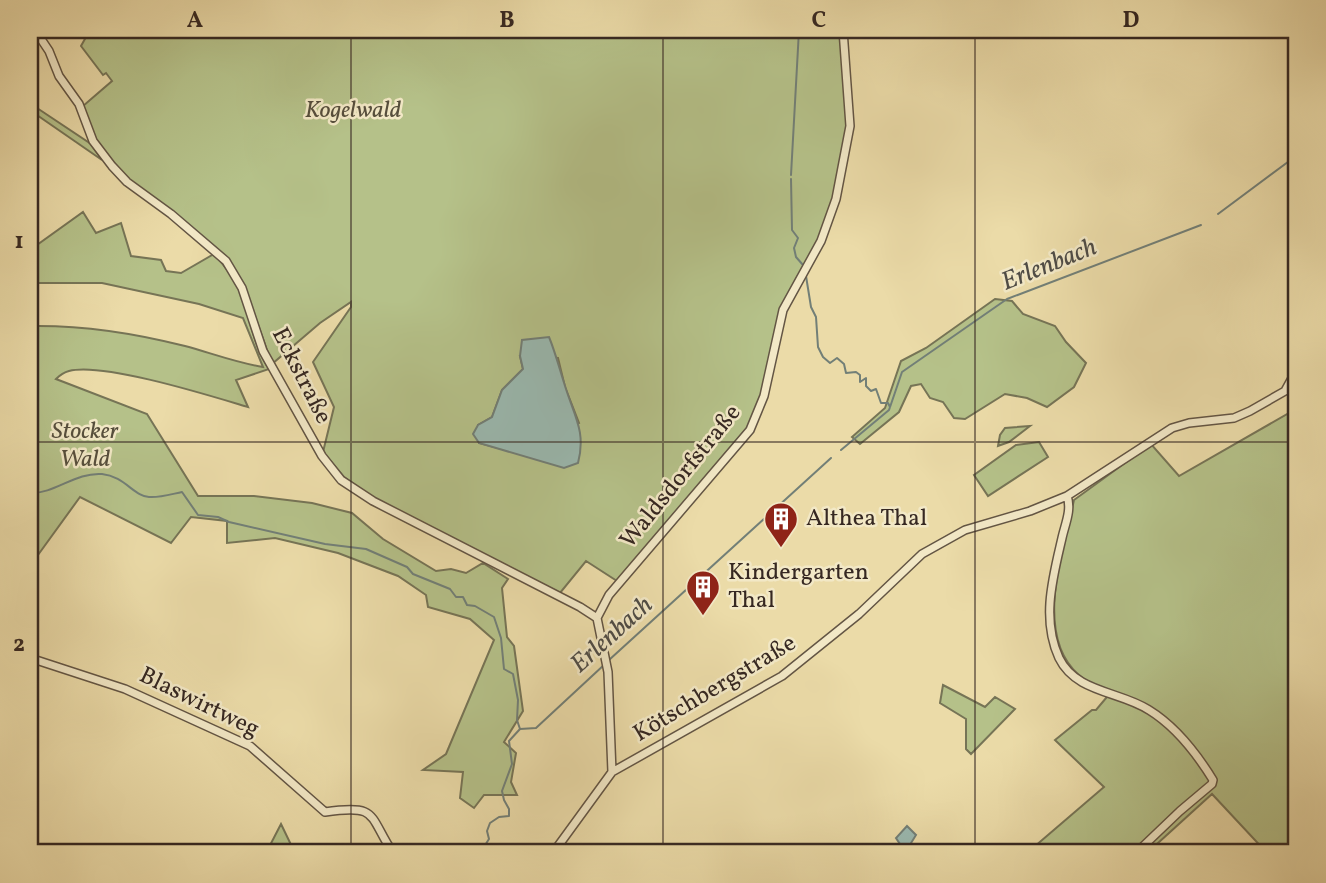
<svg xmlns="http://www.w3.org/2000/svg" width="1326" height="883" viewBox="0 0 1326 883" font-family="Vollkorn,serif">
<rect width="100%" height="100%" fill="#ebdba8"/>
<filter id="stains"><feTurbulence type="fractalNoise" baseFrequency=".00286" numOctaves="4"/><feColorMatrix values="0 0 0 0 .2 0 0 0 0 .09 0 0 0 0 .02 0 0 0 .5 -.17"/></filter>
<radialGradient id="worn" r=".72"><stop offset=".6" stop-color="#630" stop-opacity="0"/><stop offset="1" stop-color="#630" stop-opacity=".3"/></radialGradient>
<path fill="#b5c189" stroke="#767456" stroke-width="2" fill-rule="evenodd" d="M90,30H842L848,124L829,218L808,264L797,277L781,308L762,396L747,428L617,581L586,561L560,593L374,498L344,477L323,452L334,407L313,362L351,307V302L320,323L272,364L247,294L213,246L173,212L130,183L95,141L83,106L112,81L106,73L103,75L81,46ZM520,356L558,358L565,387L579,423L513,452L479,443L478,425L492,417L502,390L523,369Z
M37,108L91,144L102,160L34,113Z
M83,212L96,233L121,223L131,256L161,260L166,271L181,273L214,254C224,265 234,277 240,291C250,317 253,345 269,369L236,380L248,407C211,396 103,362 69,371C65,372 59,376 56,379L147,414L198,496H254L312,503L352,513L383,539L436,571L451,569L466,573L483,563L508,579L502,588L507,637L514,646L523,711L504,742L516,753L511,782L517,795H484L474,808L460,798L463,772L423,770L446,754L494,640L470,619L428,607L426,595L398,576L338,553L275,538L227,543V521L191,517L171,543L80,497L30,566V326C83,325 134,333 185,346C211,353 237,363 263,367L243,318L199,304L102,283H30V250Z
M995,299L1012,301L1023,314L1055,326L1066,342L1086,363L1074,387L1047,407L1027,398L1005,394L965,419L954,418L943,402L930,398L921,384L911,386L899,412L860,444L852,437L885,408L901,361L926,348Z
M1296,409V853H1267L1212,794L1147,853H1027L1104,787L1055,740L1092,710H1096L1112,691C1101,686 1088,684 1079,675C1033,636 1063,549 1074,500L1151,444L1179,476Z
M1030,426L1009,442L998,446L1000,435L1005,428Z
M1039,442L1048,457L988,496L974,475L1016,445Z
M943,685L985,707L995,697L1015,709L971,754L966,749V719L940,703Z
M281,824L295,853H266Z"/>
<path fill="#9ab9b0" stroke="#727f77" stroke-width="2" d="M549,337C556,354 560,371 566,389C575,417 586,433 578,463L564,468L479,443L473,434L478,425L492,417L502,390L523,369L520,356L522,340Z
M907,826L916,835L908,848L902,847L896,838Z"/>
<g fill="none" stroke-linecap="round" stroke-linejoin="round">
<path stroke="#727f77" stroke-width="2" d="M791,175L799,30
M791,179L792,230L798,238L794,248L796,257L803,265
M1218,214L1296,156
M806,276L811,307L816,317L818,347L823,357L830,363L837,358L844,364L846,373L856,372L860,375V382L866,378V386L871,391L876,389L881,403H888L890,407
M841,450L889,410L902,372L1007,299L1201,225
M30,493C55,494 75,472 102,474C124,476 135,497 149,497C159,498 172,494 182,492L198,515L218,517L229,522L325,544L366,549L407,567L413,574L450,589L456,597H463L467,605L475,606L494,617L501,638L504,669L513,674L518,700L517,720L520,729
M609,660L831,458
M480,853L489,839L487,831L490,823L499,817L509,816V809L504,800L502,791L512,764L509,741L520,729L536,728L605,664"/>
<g stroke="#635544" stroke-width="10">
<path id="minor" d="M35,30L49,51L59,76L79,104L93,141L112,166L127,182L171,214L226,261L242,288L263,351L322,456L341,480L373,501L580,607L597,618
M1067,496C1072,510 1065,524 1062,538C1053,577 1041,619 1059,658C1076,693 1120,691 1149,710C1175,726 1197,754 1213,780L1212,784L1180,811L1136,853
M597,618L609,595L750,430L764,396L783,310L821,241L836,199L850,126L843,30
M30,658L125,689L250,746L325,812C379,804 368,815 393,853
M612,772L782,676L859,614L922,554L965,530L1030,511L1067,496L1172,428L1189,423L1234,418L1250,411L1285,391L1296,371
M553,853L612,772L608,672L597,618"/>
</g>
<use href="#minor" stroke="#f2e8c6" stroke-width="7"/>
</g>
<path fill="none" stroke="#362822" stroke-width="2" stroke-opacity="0.55" d="M351,30V853M663,30V853M975,30V853M30,442H1296"/>
<defs>
<g id="building-pin" transform="scale(1.75)"><path d="M0 17L-7.5 6A9.5 9.5 0 1 1 7.5 6Z" fill="#8f2418" stroke="#f2e8c6"/><path d="M-4-6H4V6H1V3H-1V6H-4ZM-2.5-4.3h1.7v1.8h-1.7ZM.8-4.3h1.7v1.8H.8ZM-2.5-1h1.7V.8h-1.7ZM.8-1h1.7V.8H.8Z" fill="#fff"/></g>
</defs>
<g fill-rule="evenodd">
<use href="#building-pin" x="781" y="519"/>
<use href="#building-pin" x="703" y="587"/>
</g>
<g text-anchor="middle" dominant-baseline="central" stroke-width="5" stroke-linejoin="round" paint-order="stroke">
<g font-size="24" font-style="italic" fill="#564e3c" stroke="#f2e8c6">
<text x="353" y="111">Kogelwald</text>
<text x="85" y="432">Stocker<tspan x="85" dy="28">Wald</tspan></text>
</g>
<g font-size="24" fill="#362822" stroke="#f2e8c6">
<text transform="translate(301 376) rotate(63)">Eckstraße</text>
<text transform="translate(681 477) rotate(-51)">Waldsdorfstraße</text>
<text transform="translate(715 689) rotate(-31)">Kötschbergstraße</text>
<text transform="translate(199 703) rotate(26)">Blaswirtweg</text>
</g>
<g font-size="24" fill="#362822" stroke="#f2e8c6" text-anchor="start">
<text x="806" y="519">Althea Thal</text>
<text x="728" y="573">Kindergarten<tspan x="728" dy="28">Thal</tspan></text>
</g>
<g font-size="26" font-style="italic" fill="#4f4c46" stroke="#f2e8c6">
<text transform="translate(1049 265) rotate(-22)">Erlenbach</text>
<text transform="translate(612 635) rotate(-42)">Erlenbach</text>
</g>
</g>
<rect width="1326" height="883" fill="none" stroke="#ebdba8" stroke-width="77"/>
<rect x="38" y="38" width="1250" height="806" fill="none" stroke="#362822" stroke-width="2.5"/>
<g font-size="23" text-anchor="middle" font-weight="bold" fill="#362822">
<text x="195" y="27">A</text>
<text x="507" y="27">B</text>
<text x="819" y="27">C</text>
<text x="1131" y="27">D</text>
<text x="19" y="248">1</text>
<text x="19" y="651">2</text>
</g>
<rect width="100%" height="100%" filter="url(#stains)"/>
<rect width="100%" height="100%" fill="url(#worn)"/>
</svg>
